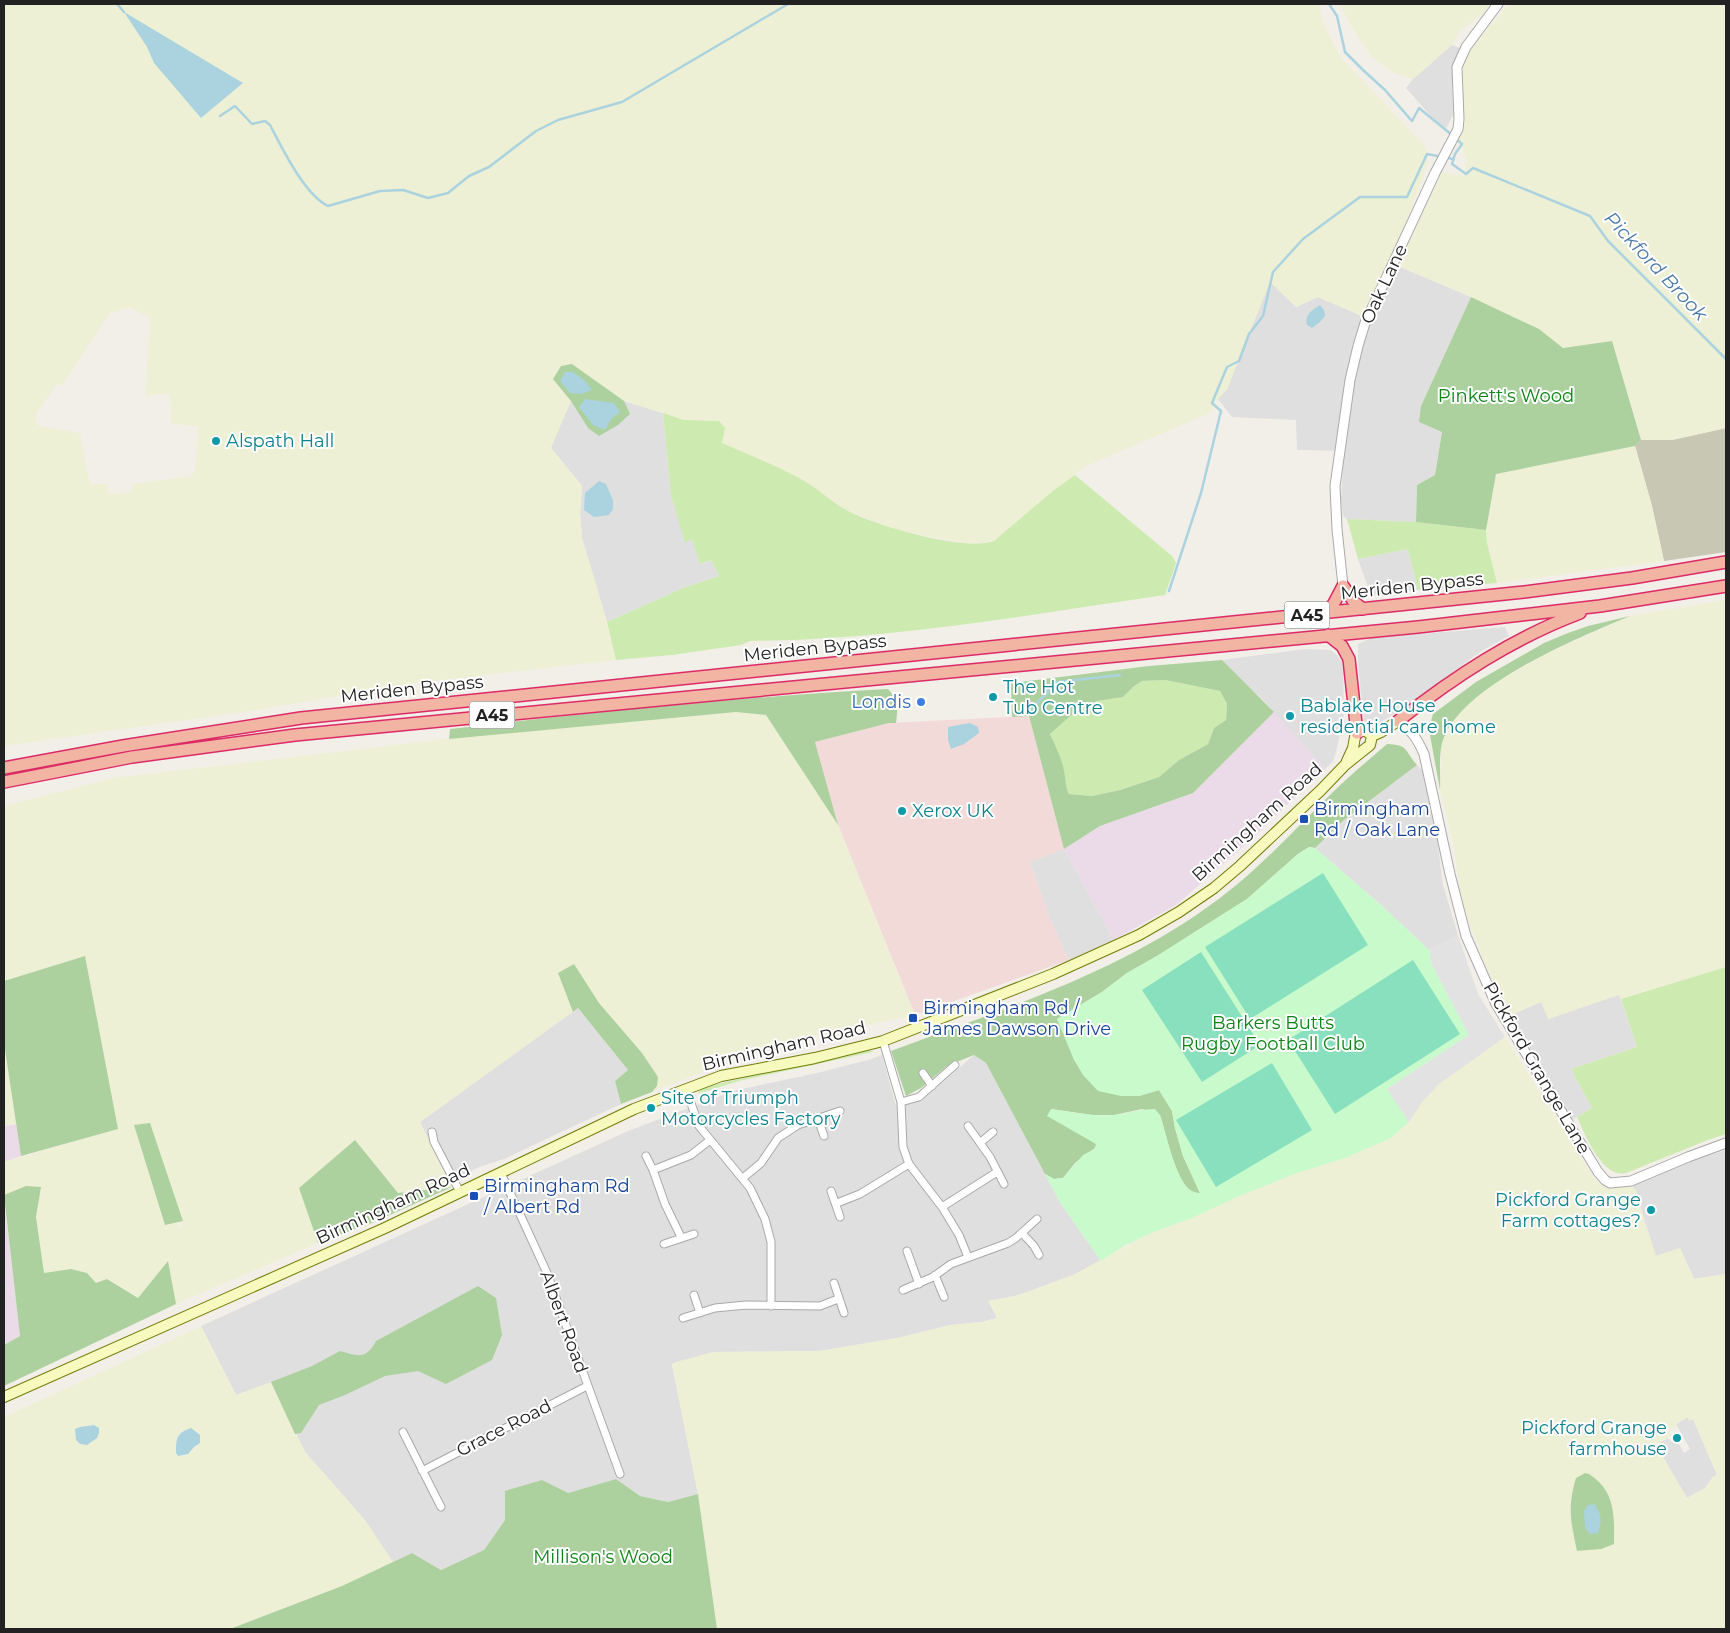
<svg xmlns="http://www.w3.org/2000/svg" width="1730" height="1633" viewBox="0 0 1730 1633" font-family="Montserrat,sans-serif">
<rect width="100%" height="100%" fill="#f2efe9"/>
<path fill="#e0dfdf" d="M1452,45L1460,48L1452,68L1453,115L1446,129L1430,115L1406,88L1413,79Z
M1398,266L1471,297L1421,406L1442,432L1435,475L1417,485L1416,522L1347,519L1343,516L1341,500L1344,451L1297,450L1296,420L1232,417L1218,399L1227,389L1270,281L1296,307L1318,297L1371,320L1395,267Z
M553,379L663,413L671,495L686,542L692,539L701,564L711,560L719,576L683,588L607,622L582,538L580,513L582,486L551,448L552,444Z
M1408,549L1418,590L1371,595L1358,559Z
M1505,627L1509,636L1483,650L1398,712L1379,723H1364L1358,664V644L1371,638Z
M1305,649L1331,650L1337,655L1342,662L1343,668L1344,716L1336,752L1333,761L1325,769L1262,699L1243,682L1222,660Z
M1417,765L1422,770L1438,845L1443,885L1458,935L1429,950L1381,905L1315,848L1344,820Z
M1064,849L1114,940L1069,960L1051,922L1030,862Z
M1619,994L1637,1047L1571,1069L1592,1108L1572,1120L1509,1016L1542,1001L1548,1019Z
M578,1008L628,1070L615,1081L621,1104L504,1159L482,1166L466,1173L452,1187L420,1122Z
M882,1055L896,1106L920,1102L974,1055L986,1063L1061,1204L1101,1261L1073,1275L1019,1295L989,1301L997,1318L982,1322L951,1325L897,1338L820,1351L713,1352L672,1365L698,1494L668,1502L640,1496L616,1479L568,1493L505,1520L484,1550L441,1570L412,1553L393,1562L364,1519L305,1452L271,1383L236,1395L201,1326L628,1131L733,1091L817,1073L868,1060Z
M1726,1150V1274L1694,1279L1680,1248L1656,1256L1640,1207L1630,1185L1687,1162Z
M1688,1417L1693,1419L1717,1475L1713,1477L1705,1488L1687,1498L1656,1445L1668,1438L1671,1442L1676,1439L1684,1453L1690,1449L1676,1424Z"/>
<path fill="#f2dad9" d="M1029,716L1064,849L1030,862L1051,922L1069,960L915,1015L838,825L815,742L889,723Z"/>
<path fill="#ebdbe8" d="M1274,712L1325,769L1244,846L1176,905L1114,940L1064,849L1100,826L1193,793Z
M16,1124L21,1156L4,1162V1176V1126Z
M4,1197L20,1336L4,1345Z"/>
<path fill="#c7c7b4" d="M1726,428V552L1664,561L1652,506L1635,446L1641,440H1672Z"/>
<path fill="#eef0d5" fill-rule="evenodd" d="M4,4H1319L1323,23L1341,58L1426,147L1428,163L1393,258L1362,316L1318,297L1296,307L1270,282L1227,389L1218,399L1210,413L1084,467L994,541L987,544L967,543L900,531L850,512L801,479L722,443L725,428L719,421L684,420L624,401L602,386L553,379L571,401L551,448L582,486L580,513L582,538L607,622L616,660L416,683L257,710L4,746ZM129,307L150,318L145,396L170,394L171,423L198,427L195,472L192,473L193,476L132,484L131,492L109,494L108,484H90L80,433L39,426L36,423V414L57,384L63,385L109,314Z
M1339,4H1491L1481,15L1460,31L1452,45L1413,79L1392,72L1372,57L1357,36Z
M1509,4H1726V428L1672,440H1641L1612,341L1563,348L1539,329L1471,297L1398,266L1442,172L1464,176L1467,161L1459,138L1462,125V65L1473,45Z
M1635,446L1652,506L1664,561L1497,583L1487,543L1486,530L1496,474Z
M1725,600L1726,608V967L1621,999L1619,995L1548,1019L1541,1002L1509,1016L1486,966L1469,923L1460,892L1453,843L1440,789L1441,747L1446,733L1461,710L1498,681L1546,654L1630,616Z
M736,712L766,715L838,825L915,1015L771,1045L621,1104L615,1081L628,1070L578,1008L420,1122L452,1187L398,1193L355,1140L299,1188L318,1243L176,1304L168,1262L138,1298L108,1279L96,1283L87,1273L71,1269L44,1274L36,1217L41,1188L26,1186L5,1195L4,1162L117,1129L85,956L4,981V806L113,778L446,739ZM150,1123L183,1220L181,1229L177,1222L165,1225L135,1125Z
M1505,1037L1594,1178L1603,1186L1630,1185L1636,1190L1644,1220L1656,1256L1680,1248L1694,1279L1726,1274V1629H717L698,1494L672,1364L676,1362L713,1352L820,1351L897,1338L951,1325L982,1322L997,1318L988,1301L1019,1295L1073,1275L1151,1233L1192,1218L1239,1196L1297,1173L1345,1158L1391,1138L1408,1123L1422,1102L1439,1084ZM1688,1417L1689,1421L1693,1419L1717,1475L1713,1477L1705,1488L1687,1498L1656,1445L1671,1436L1668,1430L1677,1426L1676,1423ZM1590,1474L1606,1489L1610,1499L1614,1517V1544L1577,1551L1570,1510L1571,1495Z
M4,1043L16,1124L4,1126Z
M201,1326L236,1395L271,1382L305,1452L364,1519L393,1562L342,1586L229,1629H4V1417ZM94,1425L87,1445L80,1443L76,1440L80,1427ZM183,1431L197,1445L188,1454L182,1456L176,1442L178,1436Z"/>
<path fill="#cdebb0" d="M663,413L684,420L719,421L725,428L722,443C748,454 774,465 799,478C817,487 832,503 850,512C877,526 967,552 994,541L1054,490L1075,475L1172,556L1176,563L1165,595C1027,615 889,640 750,641L741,645L672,655L616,660L607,622L683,588L719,576L711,560L700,564L692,539L685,543L671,495Z
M1347,519L1416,522L1486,530L1487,543L1497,583L1418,590L1408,549L1358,559Z
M1165,680L1220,691L1227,704L1226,720L1214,728L1208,744L1179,760L1159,777L1120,790L1092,796L1069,794L1066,787L1064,771L1050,734L1077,709L1097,701L1123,697L1133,687L1142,681Z
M1726,967V1134L1708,1140L1626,1173C1602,1179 1585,1134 1577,1117L1592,1108L1571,1069L1637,1047L1621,999Z
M870,1050L873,1052L739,1081L697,1094L701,1089C756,1072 814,1066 870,1050Z"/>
<path fill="#add19e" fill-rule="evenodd" d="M1471,297L1539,329L1563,348L1612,341L1641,440L1635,446L1496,474L1486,530L1416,522L1417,485L1435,475L1442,432L1419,422L1421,406Z
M572,364L624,401L630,414L618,425L599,436L588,428L571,401L553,379L561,366Z
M1630,616C1578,638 1472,681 1446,733C1437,750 1441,771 1440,790L1430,735L1429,728L1433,714L1476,682L1544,643L1568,633L1588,626Z
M1222,660L1274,712L1193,793L1100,826L1064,849L1029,716L1012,717L1011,683L1149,666ZM1165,680L1220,691L1227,704L1226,720L1214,728L1208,744L1179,760L1159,777L1120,790L1092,796L1069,794C1065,786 1066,780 1064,771C1062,758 1055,746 1050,734L1078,709L1097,701L1123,697L1133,687L1142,681Z
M888,689C899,701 898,707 896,723H889L815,742L838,825L766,715L736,712L449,739L450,729C596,712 741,697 888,689Z
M1387,744C1409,745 1404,750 1417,765L1344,820L1315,848L1309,847L1298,854L1247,899L1157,956L1127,973L1102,992L1057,1019L1064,1034L1121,1096H1139L1159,1090L1172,1111L1175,1128L1183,1156L1200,1193C1198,1193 1195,1193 1192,1192C1176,1183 1166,1133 1160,1115L1142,1109L1114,1115H1093L1051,1109L1096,1144L1095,1148L1075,1163L1063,1178L1054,1179L1045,1174L986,1063L974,1055L947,1066L921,1088L906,1096L891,1051C1004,1009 1122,972 1220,898C1260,868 1297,827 1333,792C1350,775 1369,760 1387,744Z
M85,956L118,1129L21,1156L4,1043V981Z
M574,964L599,1003L642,1053L658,1077L657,1086L652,1092L621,1104L615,1081L628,1070L578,1008L573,1012L558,973Z
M150,1123L183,1221L165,1225L134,1125Z
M355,1140L398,1193L452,1187L372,1223L318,1243L299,1188Z
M26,1186L41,1187L36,1217L44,1273L71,1269L87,1273L96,1283L107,1279L138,1298L168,1261L176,1304L4,1386V1345L20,1336L4,1195Z
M478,1286L496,1298L502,1335L492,1360L446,1384L418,1371L385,1376L345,1395L319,1405L301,1433L295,1434L271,1382L312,1366L340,1351C358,1356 366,1360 376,1341Z
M1585,1473C1591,1474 1593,1477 1598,1481C1616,1498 1614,1521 1614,1544L1601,1549L1577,1551C1571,1522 1567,1508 1576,1478Z
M616,1479L640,1496L668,1502L698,1494L717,1629H230L342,1586L412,1553L441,1570L484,1550L505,1520V1491L542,1480L568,1493Z"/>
<path fill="#c8facc" d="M1309,847L1315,848L1381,905L1429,950L1432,965L1469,1035L1387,1089L1409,1122L1391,1138L1345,1158L1297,1173L1239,1196L1192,1218L1151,1233L1124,1246L1101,1261L1061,1204L1045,1174L1054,1179L1063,1178L1083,1155L1096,1148V1144L1047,1116L1051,1109C1072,1112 1094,1117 1115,1115C1129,1113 1141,1109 1155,1109L1160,1115C1166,1133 1176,1183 1192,1191C1193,1192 1199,1193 1200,1193L1183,1156L1175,1128L1172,1111L1159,1090L1139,1096H1121L1098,1091L1083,1075L1074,1060L1057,1019L1102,992L1127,973L1157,956L1247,899L1298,854Z"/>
<path fill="#88e0be" d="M1323,873L1368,945L1250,1019L1205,947Z
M1201,952L1260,1045L1202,1082L1142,990Z
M1413,960L1460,1034L1335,1114L1288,1040Z
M1272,1063L1312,1130L1216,1187L1176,1120Z"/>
<path fill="#e2e2e2" d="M1458,935L1478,994L1505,1037L1439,1084L1422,1102L1409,1122L1387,1089L1469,1035L1432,965L1429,950Z"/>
<path fill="#aad3df" d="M124,12L243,83L201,118L154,63L147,47Z
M1320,305L1324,310L1325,316L1320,322L1312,328L1307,325C1304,315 1312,310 1320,305Z
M565,372H573L584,380L592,390L581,394L570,393L560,381Z
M585,399L614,403L620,412L611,419L605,430L593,425L579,407Z
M599,481L606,484L613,500V509L609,515L594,517L584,510L585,493Z
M970,723L978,727L979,733L964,744L951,749L948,740V727Z
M94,1425L99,1428V1433L97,1438L87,1445L80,1444L76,1440L75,1429L80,1427Z
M191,1428L200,1435V1443L194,1447L188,1454L178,1456L176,1453C176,1439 176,1433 191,1428Z
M1594,1504C1602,1514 1602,1521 1598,1533L1590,1534L1585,1528L1584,1511L1588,1505Z"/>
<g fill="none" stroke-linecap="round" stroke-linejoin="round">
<path stroke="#aad3df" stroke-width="2.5" d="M117,4L124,12
M1329,4L1337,16L1345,52L1363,70L1385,90L1412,121L1419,108L1452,135
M220,116L235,106L252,124L265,121L270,125C282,148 304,194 328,206L380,191L403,190L428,198L448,193L469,176L489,167L536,131L558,120L622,102L788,4
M1456,139L1462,144L1455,154L1452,164L1466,174L1473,168L1590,216L1608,241L1726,359
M1169,591L1201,493L1221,411L1212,403L1227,367L1239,361L1249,334L1263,316L1273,272L1303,239L1360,197H1407L1427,154L1453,159
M1027,713L1058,682L1120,675"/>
<g stroke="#a9a9a9" stroke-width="9">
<path id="minor" d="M883,1041L901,1102L903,1147L909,1164L942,1207L959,1235L968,1257
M923,1073L932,1086
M686,1089L699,1126L750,1188L765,1219L771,1242V1306
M901,1102L919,1097L955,1065
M818,1119L824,1136
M968,1126L990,1157L1004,1184
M432,1132L434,1142L460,1192
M981,1142L993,1132
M646,1156L653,1170L665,1204L681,1237
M653,1170L691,1155L710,1140
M501,1173L547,1273L620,1474
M743,1178L761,1163L778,1138L798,1125L840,1111
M831,1191L840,1217
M837,1203L860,1194L909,1164
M942,1207L997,1172
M1022,1233L1034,1246L1039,1255
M664,1244L694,1234
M907,1251L919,1284
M935,1275L944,1297
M834,1283L844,1313
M903,1290L933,1277L951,1264L1008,1243L1016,1238L1037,1219
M694,1295L700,1313
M683,1318L715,1308L746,1305L820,1306L838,1299
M403,1432L441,1507
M422,1471L587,1386"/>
</g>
<g stroke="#a9a9a9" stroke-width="11">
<path id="tertiary" d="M1343,586L1337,529L1335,486L1350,380L1358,346L1365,323L1389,272L1435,173L1458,129L1459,119L1457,67L1466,47L1498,4
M1398,721C1412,731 1417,738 1424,754L1450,874L1466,936L1496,1004L1598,1172L1605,1180L1610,1183L1631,1181L1688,1157L1726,1143"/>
</g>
<g stroke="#707d05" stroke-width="12">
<path id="secondary" d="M1372,736L1381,732L1398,721
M1347,761L1353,748L1355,737L1357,733L1365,730L1372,736
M4,1397L385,1228L634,1109L721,1076L815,1058L883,1041L1053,974L1139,935L1179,912L1214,888L1240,866L1321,790L1345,765L1370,745L1372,736"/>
</g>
<g stroke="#dc2a67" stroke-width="14">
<path id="trunk" d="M1343,586L1354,602L1363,609
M1321,613L1333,605L1343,586
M1328,635L1342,646L1349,659L1357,733
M1398,721C1454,677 1513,638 1580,613
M4,768L123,746L301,718L1524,592L1632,578L1726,562
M4,782L132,757L295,735L1418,627L1600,606L1726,586"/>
</g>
<use href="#minor" stroke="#fff" stroke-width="7"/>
<use href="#tertiary" stroke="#fff" stroke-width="9"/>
<use href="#secondary" stroke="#f7fabf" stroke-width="10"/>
<use href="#trunk" stroke="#f2b4a3" stroke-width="11"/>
</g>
<g fill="#0f9aa8" stroke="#fff" stroke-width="2">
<circle cx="216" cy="441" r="5"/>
<circle cx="993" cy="697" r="5"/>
<circle cx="1290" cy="716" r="5"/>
<circle cx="902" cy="811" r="5"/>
<circle cx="651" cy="1108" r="5"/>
<circle cx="1651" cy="1210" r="5"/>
<circle cx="1677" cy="1438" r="5"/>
</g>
<circle fill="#3f7fe0" stroke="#fff" stroke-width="2" cx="921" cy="702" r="5"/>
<g fill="#1a4fb4" stroke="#fff" stroke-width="2">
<rect x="1299" y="814" width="10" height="10" rx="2.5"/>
<rect x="908" y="1013" width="10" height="10" rx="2.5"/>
<rect x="469" y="1191" width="10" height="10" rx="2.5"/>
</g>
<g text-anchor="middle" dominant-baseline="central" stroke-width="4" stroke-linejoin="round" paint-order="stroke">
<g fill="#fff" stroke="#646464" stroke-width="1">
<rect x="1284.5" y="601.5" width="45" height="27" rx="4"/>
<rect x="469.5" y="701.5" width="45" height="27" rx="4"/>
</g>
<g font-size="16" font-weight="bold" fill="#222">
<text x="1307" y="615">A45</text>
<text x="492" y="715">A45</text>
</g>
<g font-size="18" fill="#222" stroke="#fff">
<text transform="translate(1384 284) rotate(-65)">Oak Lane</text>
<text transform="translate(1412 586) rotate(-6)">Meriden Bypass</text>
<text transform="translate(815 648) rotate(-6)">Meriden Bypass</text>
<text transform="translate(412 689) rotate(-6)">Meriden Bypass</text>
<text transform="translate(1257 822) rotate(-42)">Birmingham Road</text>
<text transform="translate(784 1046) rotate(-13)">Birmingham Road</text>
<text transform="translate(1537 1068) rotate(60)">Pickford Grange Lane</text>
<text transform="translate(393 1204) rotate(-25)">Birmingham Road</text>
<text transform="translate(564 1322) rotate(70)">Albert Road</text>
<text transform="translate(504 1428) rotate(-27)">Grace Road</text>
</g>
<g font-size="18" fill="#0c8416" stroke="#fff">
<text x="1506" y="396">Pinkett's Wood</text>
<text x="1273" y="1023">Barkers Butts<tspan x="1273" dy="21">Rugby Football Club</tspan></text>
<text x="603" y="1557">Millison's Wood</text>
</g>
<g font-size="18" fill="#0d838f" stroke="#fff" text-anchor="start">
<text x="226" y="441">Alspath Hall</text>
<text x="1003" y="687">The Hot<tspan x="1003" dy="21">Tub Centre</tspan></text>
<text x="1300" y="706">Bablake House<tspan x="1300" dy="21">residential care home</tspan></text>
<text x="912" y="811">Xerox UK</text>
<text x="661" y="1098">Site of Triumph<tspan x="661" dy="21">Motorcycles Factory</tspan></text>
<text x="1641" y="1200" text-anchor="end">Pickford Grange<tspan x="1641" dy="21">Farm cottages?</tspan></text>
<text x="1667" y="1428" text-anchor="end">Pickford Grange<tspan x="1667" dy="21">farmhouse</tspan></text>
</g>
<g font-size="18" fill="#366cbe" stroke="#fff" text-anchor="end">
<text x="911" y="702">Londis</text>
</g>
<g font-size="18" fill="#164399" stroke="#fff" text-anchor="start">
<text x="1314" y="809">Birmingham<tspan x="1314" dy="21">Rd / Oak Lane</tspan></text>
<text x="923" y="1008">Birmingham Rd /<tspan x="923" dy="21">James Dawson Drive</tspan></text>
<text x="484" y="1186">Birmingham Rd<tspan x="484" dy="21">/ Albert Rd</tspan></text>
</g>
<g font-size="19" font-style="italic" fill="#4a7aab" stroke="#fff">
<text transform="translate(1656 266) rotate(47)">Pickford Brook</text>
</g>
</g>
<rect width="1730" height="1633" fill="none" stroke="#222222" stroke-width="10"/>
</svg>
